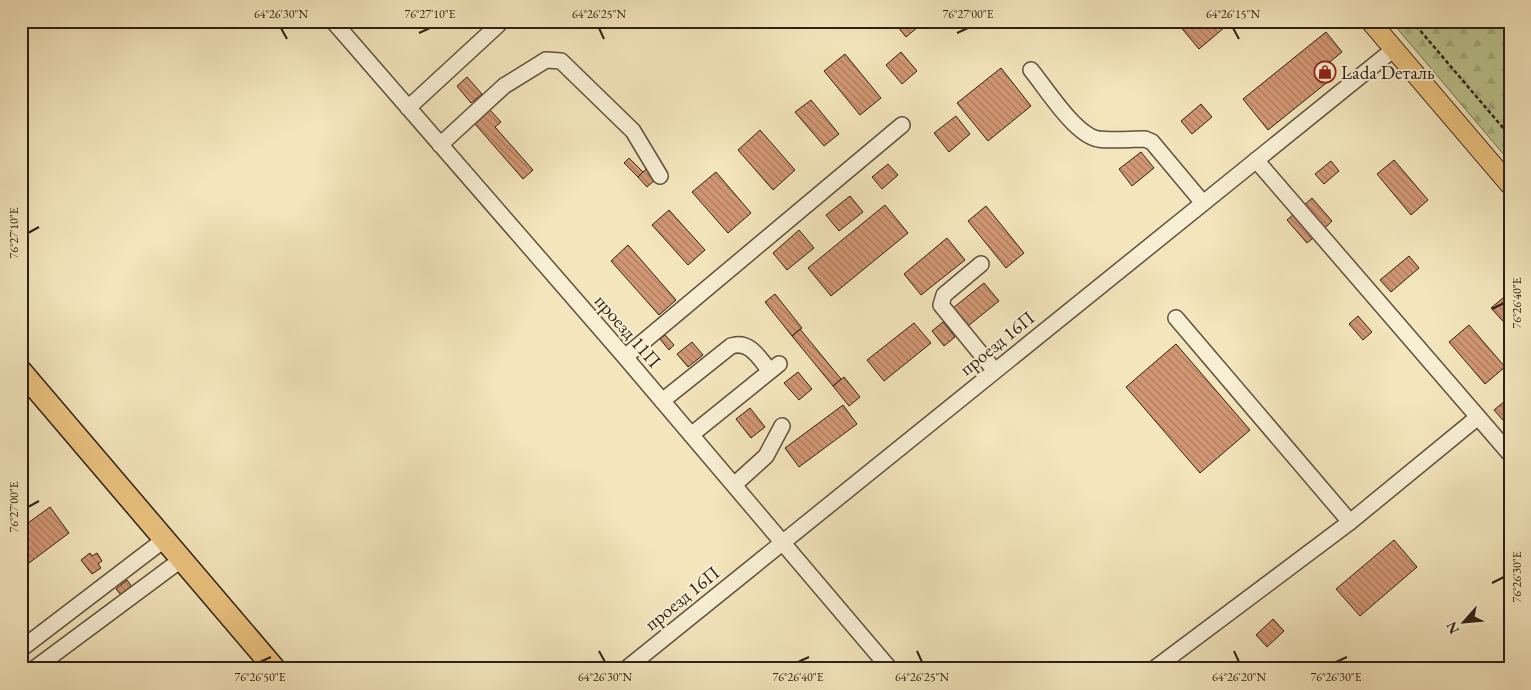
<svg xmlns="http://www.w3.org/2000/svg" width="1531" height="690" viewBox="0 0 1531 690" font-family="'EB Garamond',serif">
<defs>
<pattern id="forest-firs" width="22" height="20" patternUnits="userSpaceOnUse" patternTransform="scale(1.25)"><rect width="22" height="20" fill="#bbc591"/><path d="M5 1l3.5 6h-7zM16 11l3.5 6h-7z" fill="#a1a97c"/></pattern>
<pattern id="building-back-hatch" width="6" height="6" patternUnits="userSpaceOnUse" patternTransform="scale(1.25)"><rect width="6" height="6" fill="#d29774"/><path d="M-1 5l2 2M0 0l6 6M5-1l2 2" fill="none" stroke="#ab7b5e"/></pattern>
</defs>
<rect width="100%" height="100%" fill="#f3e5bc"/>
<filter id="stains"><feTurbulence type="fractalNoise" baseFrequency=".004" numOctaves="4"/><feColorMatrix values="0 0 0 0 .2 0 0 0 0 .09 0 0 0 0 .02 0 0 0 .5 -.17"/></filter>
<radialGradient id="worn" r=".72"><stop offset=".6" stop-color="#630" stop-opacity="0"/><stop offset="1" stop-color="#630" stop-opacity=".3"/></radialGradient>
<path fill="url(#forest-firs)" stroke="#757353" d="M1391,21H1510V162Z"/>
<path fill="url(#building-back-hatch)" stroke="#2f2115" d="M893,21H923L924,22L906,37Z
M1184,21H1232L1199,49L1179,25Z
M1326,32L1342,52L1326,65L1335,76L1268,130L1243,99Z
M901,52L917,71L902,84L886,65Z
M845,54L881,98L860,115L824,71Z
M1001,68L1031,106L988,141L957,103Z
M467,77L482,94L471,103L457,86Z
M811,100L839,134L824,146L795,112Z
M1201,104L1212,117L1192,134L1181,121Z
M490,110L501,122L495,127L533,170L523,179L475,124Z
M956,116L970,134L949,152L934,133Z
M760,130L795,170L773,190L738,150Z
M1141,152L1154,168L1132,186L1119,169Z
M629,158L643,172L638,177L624,163Z
M1394,160L1428,200L1411,215L1377,174Z
M1331,161L1339,171L1324,184L1315,174Z
M888,164L898,175L882,189L872,177Z
M646,169L656,179L647,187L638,177Z
M716,172L751,213L728,233L692,192Z
M850,196L863,212L839,231L826,215Z
M1312,198L1332,221L1323,230L1302,207Z
M885,205L908,233L831,296L808,268Z
M986,206L1024,253L1006,268L968,221Z
M669,210L705,250L688,265L652,225Z
M1295,213L1316,236L1307,243L1287,220Z
M799,230L814,248L787,270L773,253Z
M947,238L965,260L921,295L904,274Z
M628,245L676,300L659,315L611,261Z
M1409,256L1419,268L1391,292L1380,280Z
M984,283L999,301L968,326L953,308Z
M1510,292V329L1491,308Z
M775,294L802,328L792,336L765,302Z
M1358,316L1372,332L1363,340L1349,324Z
M943,322L955,337L944,346L932,331Z
M914,323L931,343L884,381L867,360Z
M1469,325L1505,367L1485,384L1449,342Z
M800,329L841,379L833,386L792,336Z
M665,335L674,345L669,350L660,339Z
M692,342L703,355L688,367L677,354Z
M1176,344L1250,430L1200,473L1126,387Z
M798,372L812,389L799,400L784,383Z
M844,377L860,397L849,406L833,386Z
M1510,397V428L1494,410Z
M843,405L857,424L799,467L785,448Z
M750,408L765,427L751,438L736,419Z
M50,507L69,533L21,569V528Z
M1394,540L1417,567L1360,616L1336,589Z
M90,553L92,556L97,553L102,561L98,564L101,568L92,574L81,560Z
M127,580L133,588L122,596L116,589Z
M1273,619L1284,631L1267,647L1256,635Z"/>
<g fill="none" stroke-linecap="round" stroke-linejoin="round">
<g stroke="#60523f" stroke-width="18">
<path id="minor" d="M333,21L625,357L890,669
M1031,70C1046,88 1075,135 1098,139C1113,141 1130,139 1145,139L1152,142L1203,203
M408,108L498,25
M440,145L504,86L546,60L561,61L633,131L660,176
M1256,160L1510,454
M981,264L944,295L941,305L995,371
M1176,318L1350,522
M625,357L902,125
M662,401L731,346C750,340 759,358 770,371
M691,435L779,364
M734,485L766,456L782,426
M21,649L165,539
M34,669L182,559
M626,669L1394,49
M1154,669L1350,522L1478,417"/>
</g>
<g stroke="#2f2115" stroke-width="21">
<path id="major" d="M1370,21L1510,185"/>
</g>
<g stroke="#2f2115" stroke-width="24">
<path id="highway" d="M21,371L275,669"/>
</g>
<path stroke="#2f2115" stroke-width="2.5" stroke-dasharray="4 2.5" stroke-linecap="butt" d="M1412,21L1510,136"/>
<use href="#minor" stroke="#f7eed3" stroke-width="15"/>
<use href="#major" stroke="#eac27e" stroke-width="19"/>
<use href="#highway" stroke="#eac27e" stroke-width="21"/>
</g>
<path fill="none" stroke="#2f2115" stroke-width="2" d="M281,28L287,39M599,28L604,39M1233,28L1239,39M419,33L430,28M957,33L968,28M28,233L39,227M1492,309L1504,303M28,507L39,501M1492,583L1504,577M599,651L605,662M917,651L922,662M1234,651L1239,662M260,662L271,657M798,662L809,657M1336,662L1347,657"/>
<defs>
<g id="shop-ring" transform="scale(1.125)"><circle r="9.5" fill="#f7eed3" stroke="#8f2418" stroke-width="1.5"/><path d="M-5-2.5h2.3a2.7 3.5 0 0 1 5.4 0H5L5.5 6h-11ZM-1.5-2.5h3a1.5 2.3 0 0 0-3 0Z" fill="#8f2418"/></g>
</defs>
<g fill-rule="evenodd">
<use href="#shop-ring" x="1325" y="72"/>
</g>
<g text-anchor="middle" dominant-baseline="central" stroke-width="4" stroke-linejoin="round" paint-order="stroke">
<g font-size="19" fill="#2f2115" stroke="#f7eed3" text-anchor="start">
<text x="1341" y="72">Lada Dеталь</text>
</g>
<g font-size="19" fill="#2f2115" stroke="#f7eed3">
<text transform="translate(628 331) rotate(49)">проезд 11П</text>
<text transform="translate(997 343) rotate(-39)">проезд 16П</text>
<text transform="translate(682 598) rotate(-39)">проезд 16П</text>
</g>
</g>
<rect width="1531" height="690" fill="none" stroke="#f3e5bc" stroke-width="55"/>
<g transform="translate(1464 622) rotate(243)" stroke="#f7eed3" stroke-width="4" paint-order="stroke">
<path d="M0-4L9 19L0 12L-9 19Z" fill="#2f2115"/>
<text y="-8" font-size="14" font-weight="bold" text-anchor="middle" fill="#2f2115">N</text>
</g>
<rect x="28" y="28" width="1476" height="634" fill="none" stroke="#2f2115" stroke-width="2"/>
<g font-size="12" text-anchor="middle" fill="#2f2115">
<text x="281" y="18">64°26'30"N</text>
<text x="430" y="18">76°27'10"E</text>
<text x="599" y="18">64°26'25"N</text>
<text x="968" y="18">76°27'00"E</text>
<text x="1233" y="18">64°26'15"N</text>
<text transform="translate(14 233) rotate(-90)" y="4">76°27'10"E</text>
<text transform="translate(1517 303) rotate(-90)" y="4">76°26'40"E</text>
<text transform="translate(14 507) rotate(-90)" y="4">76°27'00"E</text>
<text transform="translate(1517 577) rotate(-90)" y="4">76°26'30"E</text>
<text x="260" y="681">76°26'50"E</text>
<text x="605" y="681">64°26'30"N</text>
<text x="798" y="681">76°26'40"E</text>
<text x="922" y="681">64°26'25"N</text>
<text x="1239" y="681">64°26'20"N</text>
<text x="1336" y="681">76°26'30"E</text>
</g>
<rect width="100%" height="100%" filter="url(#stains)"/>
<rect width="100%" height="100%" fill="url(#worn)"/>
</svg>
